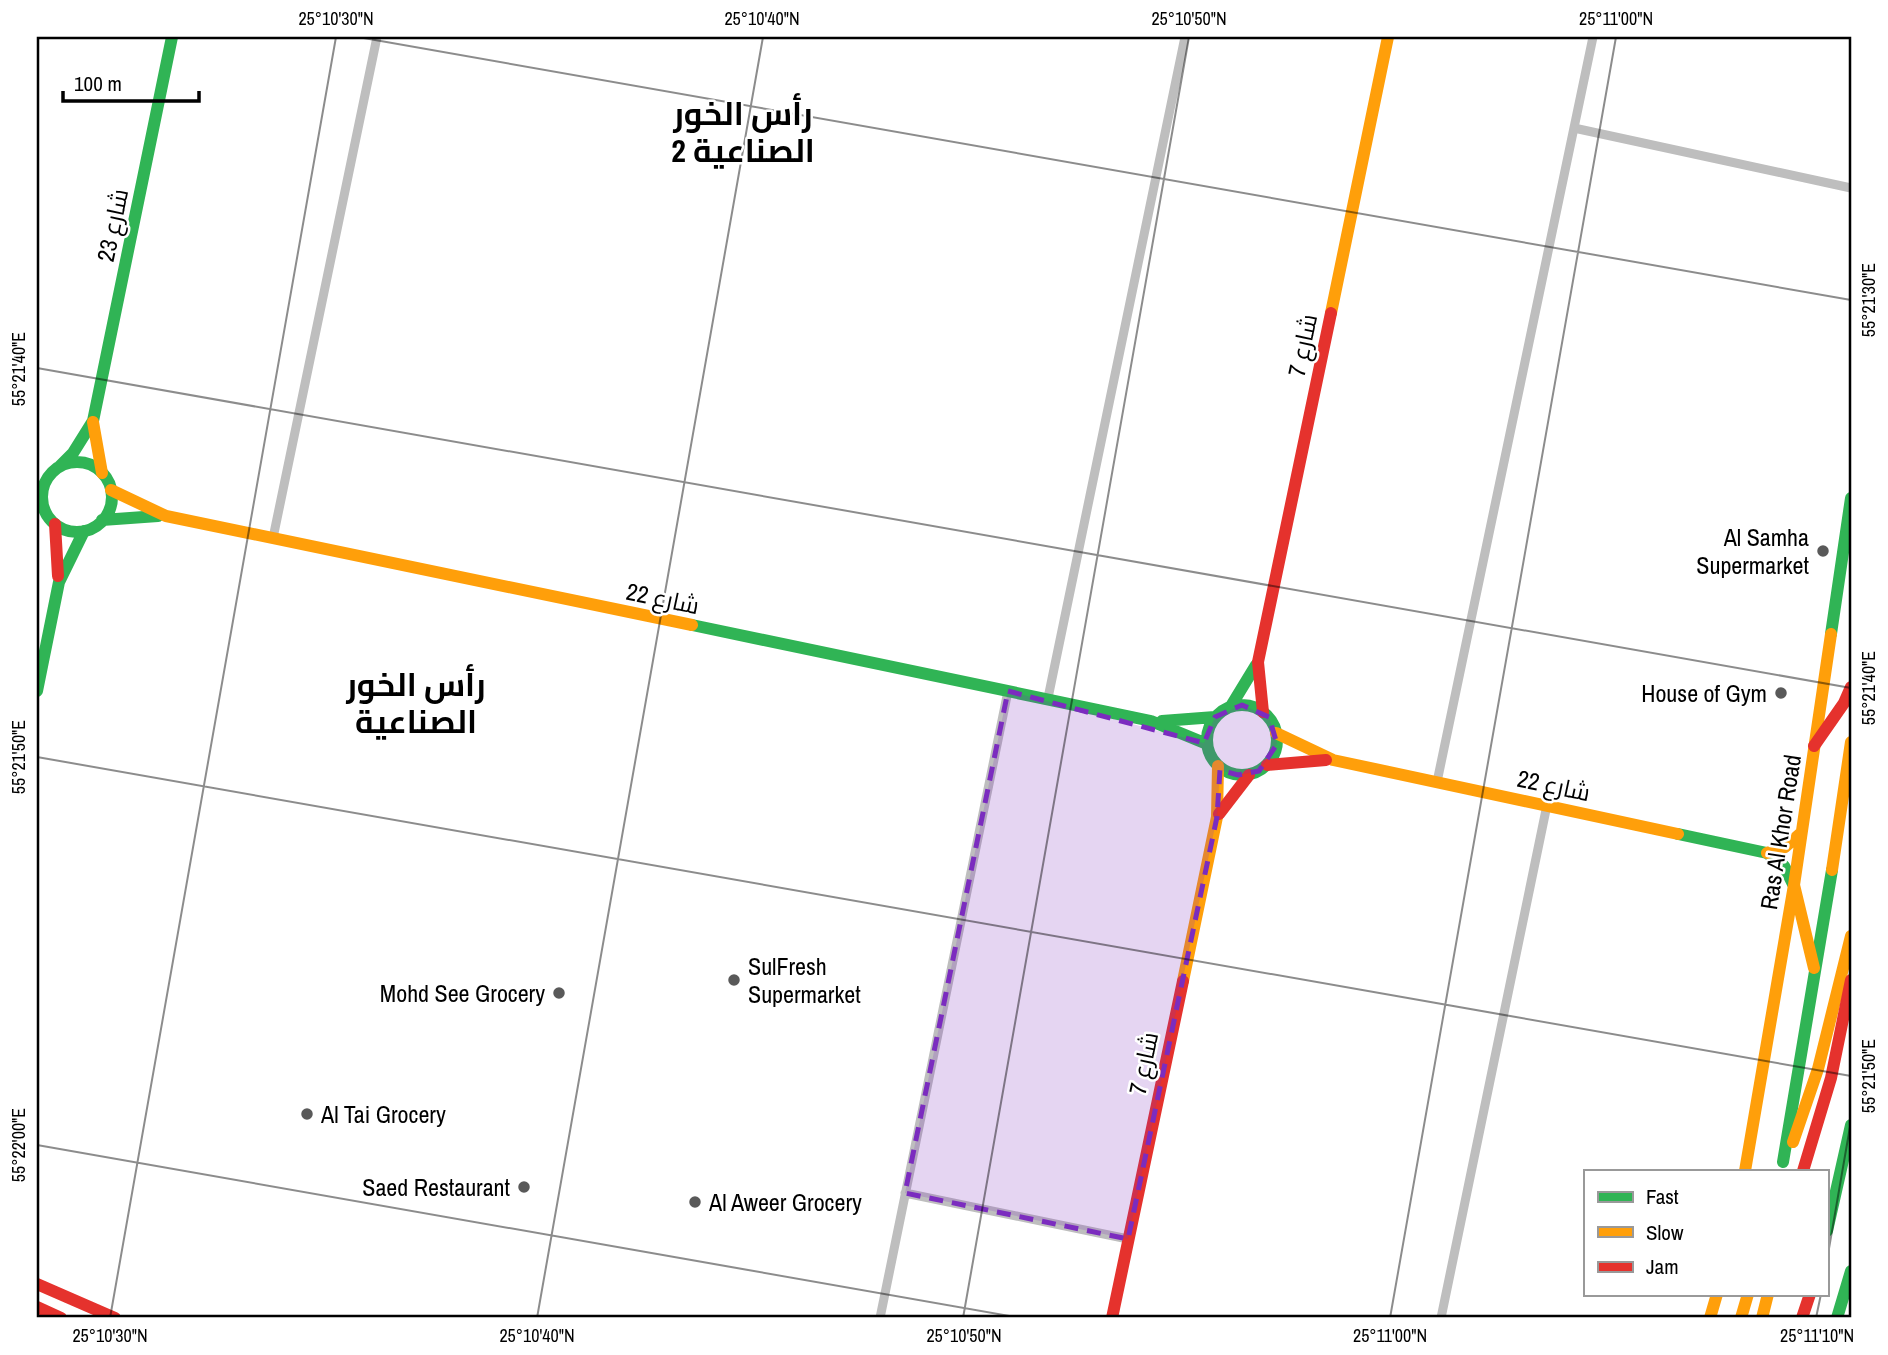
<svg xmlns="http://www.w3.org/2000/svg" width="1888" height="1355" viewBox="0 0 1888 1355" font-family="'Archivo Narrow',Cairo,sans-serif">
<rect width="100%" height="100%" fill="#fff"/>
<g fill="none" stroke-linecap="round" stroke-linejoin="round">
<path stroke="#bebebe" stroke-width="9" d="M1574,128L1851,188
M273,538L377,37
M1048,698L1185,37
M1437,782L1593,37
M905,1193L1128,1239
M880,1318L1008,691
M1441,1318L1547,805"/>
<path stroke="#30b455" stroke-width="12" d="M42 497a35 35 0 1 1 70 0a35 35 0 1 1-70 0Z
M60,466L73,453L93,421L172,37
M102,520L158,516
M692,625L1151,721L1207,744
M1831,634L1851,498
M37,691L59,582L84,531
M1207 740a35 35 0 1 1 70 0a35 35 0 1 1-70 0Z
M1231,706L1256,665
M1162,721L1215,717
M1678,834L1767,853L1784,866L1793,884
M1783,1162L1832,870
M1827,1231L1851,1125
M1837,1318L1851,1271"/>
<path stroke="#ff9f0a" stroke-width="12" d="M1331,313L1388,37
M93,422L102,473
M111,490L166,516L692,625
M1276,733L1333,760L1678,834
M1767,853L1785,847L1801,833
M1832,870L1851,742
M1794,885L1814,968
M1183,981L1217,817L1218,766
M1793,1142L1818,1069L1851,936
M1745,1171L1794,885L1831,634
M1710,1318L1717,1294
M1741,1318L1748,1294
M1762,1318L1768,1294"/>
<path stroke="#e5322d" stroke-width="12" d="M55,524L58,576
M1263,712L1258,662L1331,313
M1814,746L1844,703L1851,687
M1267,765L1326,760
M1219,814L1249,775
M1803,1171L1831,1078L1851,980
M37,1284L115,1318
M37,1307L61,1318
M1112,1318L1183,981
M1802,1318L1810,1294"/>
</g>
<path fill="#7b2cbf" fill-opacity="0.2" stroke="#7b2cbf" stroke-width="5" stroke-dasharray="14 9" stroke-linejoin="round" d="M1008,691L1204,743L1215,717L1242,705L1269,717L1277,744L1259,771L1238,775L1220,770L1217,817L1128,1239L905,1193Z"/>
<path fill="none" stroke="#000" stroke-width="2" stroke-opacity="0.45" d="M358,37L1851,300M37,368L1851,688M37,757L1851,1076M37,1145L1021,1318M1827,1260L1851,1121M110,1318L336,37M537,1318L763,37M963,1318L1189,37M1390,1318L1616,37M1816,1318L1821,1294"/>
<g fill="#595959" stroke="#fff" stroke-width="2.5">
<circle cx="1823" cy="551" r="7"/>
<circle cx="1781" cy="693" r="7"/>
<circle cx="734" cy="980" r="7"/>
<circle cx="559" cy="993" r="7"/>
<circle cx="307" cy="1114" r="7"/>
<circle cx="524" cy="1187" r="7"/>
<circle cx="695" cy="1202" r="7"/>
</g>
<g text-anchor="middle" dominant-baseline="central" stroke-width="5" stroke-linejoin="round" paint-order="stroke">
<g font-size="24" fill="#000" stroke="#fff">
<text transform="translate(112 225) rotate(-78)">شارع 23</text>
<text transform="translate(1302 345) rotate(-78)">شارع 7</text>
<text transform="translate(663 598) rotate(12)">شارع 22</text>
<text transform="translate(1554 785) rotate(12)">شارع 22</text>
<text transform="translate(1780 832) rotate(-81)">Ras Al Khor Road</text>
<text transform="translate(1143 1063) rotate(-78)">شارع 7</text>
</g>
<g font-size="24" fill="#000" stroke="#fff" text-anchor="end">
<text x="1809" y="537">Al Samha<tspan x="1809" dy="28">Supermarket</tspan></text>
<text x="1767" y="693">House of Gym</text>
<text x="748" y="966" text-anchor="start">SulFresh<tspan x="748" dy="28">Supermarket</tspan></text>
<text x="545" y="993">Mohd See Grocery</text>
<text x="321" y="1114" text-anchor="start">Al Tai Grocery</text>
<text x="510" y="1187">Saed Restaurant</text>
<text x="709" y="1202" text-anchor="start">Al Aweer Grocery</text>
</g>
<g font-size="32" font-weight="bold" fill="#000" stroke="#fff">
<text x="743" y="113">رأس الخور<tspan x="743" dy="37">الصناعية 2</tspan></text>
<text x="416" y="684">رأس الخور<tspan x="416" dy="37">الصناعية</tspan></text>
</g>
</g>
<rect width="1888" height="1355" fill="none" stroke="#ffffff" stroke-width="77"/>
<rect x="1584" y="1170" width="245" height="126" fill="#ffffff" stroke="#999999" stroke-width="2"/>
<rect x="1598" y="1192" width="35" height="10" fill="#30b455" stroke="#999999" stroke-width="2"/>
<text x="1646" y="1204" font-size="21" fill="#000000">Fast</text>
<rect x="1598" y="1227" width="35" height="10" fill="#ff9f0a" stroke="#999999" stroke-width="2"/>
<text x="1646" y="1240" font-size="21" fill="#000000">Slow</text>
<rect x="1598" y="1262" width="35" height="10" fill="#e5322d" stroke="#999999" stroke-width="2"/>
<text x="1646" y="1274" font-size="21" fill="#000000">Jam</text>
<path d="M63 91v10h136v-10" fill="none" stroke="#000000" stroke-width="3.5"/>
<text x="74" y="91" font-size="21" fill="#000000" stroke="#ffffff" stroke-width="5" paint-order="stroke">100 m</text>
<rect x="38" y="38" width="1812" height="1278" fill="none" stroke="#000" stroke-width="2.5"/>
<g font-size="18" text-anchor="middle" fill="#000">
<text x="336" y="25">25°10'30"N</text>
<text x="762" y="25">25°10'40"N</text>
<text x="1189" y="25">25°10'50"N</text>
<text x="1616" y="25">25°11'00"N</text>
<text transform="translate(1869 300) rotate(-90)" y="6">55°21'30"E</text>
<text transform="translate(19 369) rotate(-90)" y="6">55°21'40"E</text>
<text transform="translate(1869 688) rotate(-90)" y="6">55°21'40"E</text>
<text transform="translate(19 757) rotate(-90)" y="6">55°21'50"E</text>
<text transform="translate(1869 1076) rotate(-90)" y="6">55°21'50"E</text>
<text transform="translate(19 1145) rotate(-90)" y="6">55°22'00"E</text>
<text x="110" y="1342">25°10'30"N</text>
<text x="537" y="1342">25°10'40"N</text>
<text x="964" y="1342">25°10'50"N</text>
<text x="1390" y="1342">25°11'00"N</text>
<text x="1817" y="1342">25°11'10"N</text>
</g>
</svg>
